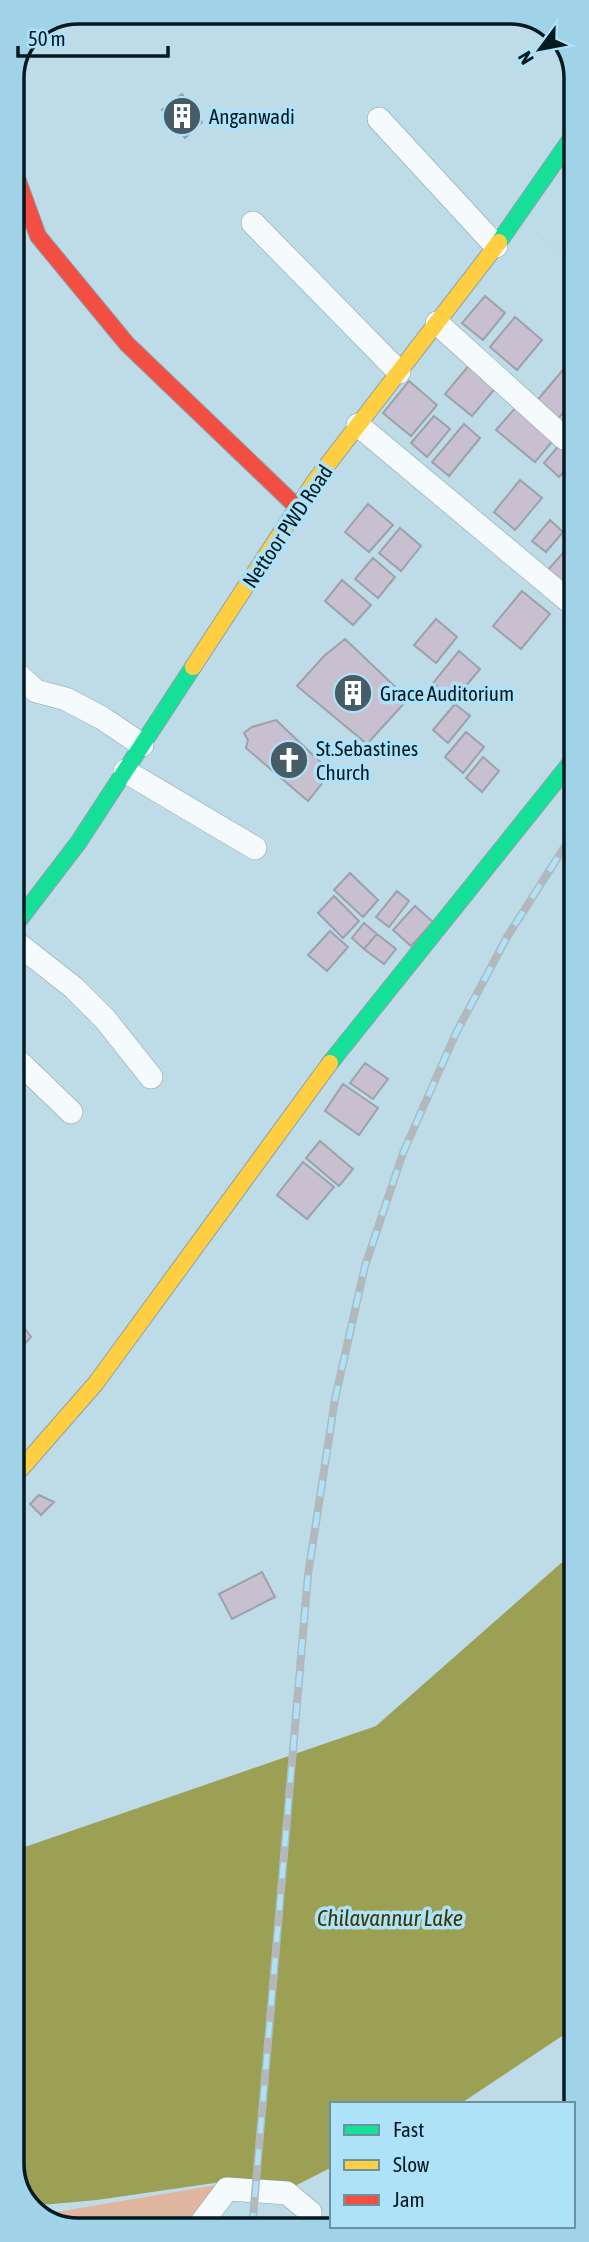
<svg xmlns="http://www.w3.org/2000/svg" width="589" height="2242" viewBox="0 0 589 2242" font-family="'Asap Condensed',sans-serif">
<rect width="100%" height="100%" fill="#bedbe8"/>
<path fill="#e0b6a0" d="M223,2184L191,2220L175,2229H70L38,2215Z"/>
<path fill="#9ba054" d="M576,1550L577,2026L460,2104H332V2167L295,2186L242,2179L97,2200L30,2206L14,2177L13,1851L376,1726Z"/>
<path fill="#c8c0d1" stroke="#9ca1ac" stroke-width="2" d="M182,94L202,122L185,138L162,110Z
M485,296L505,313L483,340L462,323Z
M515,317L542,340L517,370L490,347Z
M471,363L498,385L472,416L445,394Z
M562,371L576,382V398L556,421L535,403Z
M409,381L437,405L411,436L383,413Z
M517,406L555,438L535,462L496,430Z
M434,416L450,429L427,457L411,443Z
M464,424L480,438L449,476L432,462Z
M561,443L576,458L559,477L544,463Z
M520,480L542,498L515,530L494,512Z
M368,504L393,525L369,552L345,532Z
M550,520L563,532L546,552L532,541Z
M400,528L421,546L401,571L379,553Z
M563,553L576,564V576L566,587L547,571Z
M373,558L395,577L378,598L355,579Z
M342,580L371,605L353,625L325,601Z
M522,591L550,614L521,649L493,626Z
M436,619L457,637L436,663L414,645Z
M345,639L408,699L367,744L297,686L324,656Z
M459,651L480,669L454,700L433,683Z
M455,704L470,716L448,743L433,730Z
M276,720L331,772L308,801L246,748L248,740L244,733L252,727Z
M466,732L484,747L463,773L445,757Z
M483,757L499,771L482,792L466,778Z
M350,873L378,900L363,917L334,890Z
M397,891L409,901L389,927L376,917Z
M334,896L359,921L343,938L318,913Z
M415,906L433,922L411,946L393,930Z
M364,923L377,934L364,949L352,938Z
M330,931L348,947L327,971L308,955Z
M377,934L396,949L384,964L364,949Z
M365,1063L388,1079L373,1099L350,1083Z
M343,1084L378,1108L359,1135L325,1111Z
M320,1141L353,1169L339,1186L306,1158Z
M303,1162L334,1187L307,1219L277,1195Z
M13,1313L31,1337L13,1357Z
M39,1495L54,1502L41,1515L30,1504Z
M262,1572L275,1597L232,1619L219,1594Z"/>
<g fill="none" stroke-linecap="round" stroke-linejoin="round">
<g stroke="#8ba2ac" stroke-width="24">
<path id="street" d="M379,119L496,246
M253,223L399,372
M437,323L564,438
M358,425L576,607
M13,670L36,691L66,699L102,718L142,745
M125,771L255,848
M13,940L74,988L105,1019L151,1077
M13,1056L71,1112
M13,1739H14
M197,2229L227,2189L287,2193L310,2212L309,2229"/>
</g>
<g stroke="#8ba2ac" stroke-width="18">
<path id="fast" d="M499,242L575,133
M13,928L78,843L193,667
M330,1063L576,756"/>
</g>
<g stroke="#8ba2ac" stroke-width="18">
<path id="slow" d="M193,667L315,481L499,242
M13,1478L96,1383L330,1063"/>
</g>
<g stroke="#8ba2ac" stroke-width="18">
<path id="jam" d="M12,171L18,181L38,236L127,344L297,507"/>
</g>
<path stroke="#c9d2d7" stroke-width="3.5" stroke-dasharray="2 5" stroke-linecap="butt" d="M538,233L576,267
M422,2229L424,2226"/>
<use href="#street" stroke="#f5fafc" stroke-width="23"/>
<use href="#fast" stroke="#16e098" stroke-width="16"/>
<use href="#slow" stroke="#ffcf43" stroke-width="16"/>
<use href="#jam" stroke="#f24e42" stroke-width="16"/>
<g stroke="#b1b9bc" stroke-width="8">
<path id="rail" d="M252,2229L308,1575L335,1399L365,1266L403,1153L456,1033L507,937L576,829"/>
</g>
<use href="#rail" stroke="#ade2f9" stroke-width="5" stroke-dasharray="16" stroke-linecap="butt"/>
</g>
<defs>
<g id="building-disc" transform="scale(2.0125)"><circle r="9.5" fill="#465d67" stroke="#ade2f9"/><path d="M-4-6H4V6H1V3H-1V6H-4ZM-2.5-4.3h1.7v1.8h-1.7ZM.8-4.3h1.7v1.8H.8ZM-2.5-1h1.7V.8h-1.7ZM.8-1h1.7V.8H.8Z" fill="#fff"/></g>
<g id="church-disc" transform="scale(2.0125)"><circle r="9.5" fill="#465d67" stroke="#ade2f9"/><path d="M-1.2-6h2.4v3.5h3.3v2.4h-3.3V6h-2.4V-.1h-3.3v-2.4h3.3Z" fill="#fff"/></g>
</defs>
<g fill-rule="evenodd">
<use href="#building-disc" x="182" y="116"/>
<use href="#building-disc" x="353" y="693"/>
<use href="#church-disc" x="289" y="760"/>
</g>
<g text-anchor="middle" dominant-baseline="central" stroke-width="7" stroke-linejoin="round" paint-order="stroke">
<g font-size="21" fill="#051921" stroke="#ade2f9" text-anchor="start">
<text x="209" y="116">Anganwadi</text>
<text x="380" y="693">Grace Auditorium</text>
<text x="316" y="748">St.Sebastines<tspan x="316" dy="24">Church</tspan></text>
</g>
<g font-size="21" fill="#051921" stroke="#ade2f9">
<text transform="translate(287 526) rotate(-56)">Nettoor PWD Road</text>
</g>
<g font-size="23" font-style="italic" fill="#3b3800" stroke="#ade2f9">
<text x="390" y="1918">Chilavannur Lake</text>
</g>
</g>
<path d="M0 0H589V2242H0ZM78 24H510A54 54 0 0 1 564 78V2164A54 54 0 0 1 510 2218H78A54 54 0 0 1 24 2164V78A54 54 0 0 1 78 24Z" fill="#a0d2e8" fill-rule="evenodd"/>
<path fill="none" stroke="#051921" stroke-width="3.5" d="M78 24H510A54 54 0 0 1 564 78V2164A54 54 0 0 1 510 2218H78A54 54 0 0 1 24 2164V78A54 54 0 0 1 78 24Z"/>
<rect x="330" y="2102" width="245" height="126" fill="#ade2f9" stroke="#6a92a3" stroke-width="2"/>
<rect x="344" y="2125" width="35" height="10" fill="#16e098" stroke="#6a92a3" stroke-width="2"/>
<text x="393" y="2137" font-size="21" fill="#051921">Fast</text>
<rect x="344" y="2160" width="35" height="10" fill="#ffcf43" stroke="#6a92a3" stroke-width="2"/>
<text x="393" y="2172" font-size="21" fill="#051921">Slow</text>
<rect x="344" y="2195" width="35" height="10" fill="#f24e42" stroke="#6a92a3" stroke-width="2"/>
<text x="393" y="2207" font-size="21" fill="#051921">Jam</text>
<g transform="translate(540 49) rotate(238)" stroke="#ade2f9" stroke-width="5" paint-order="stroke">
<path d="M0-5L12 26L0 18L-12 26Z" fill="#051921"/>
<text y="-10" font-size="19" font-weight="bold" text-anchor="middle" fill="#051921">N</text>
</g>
<path d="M18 46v10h150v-10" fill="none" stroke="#051921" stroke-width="3.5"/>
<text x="28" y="46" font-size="21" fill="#051921" stroke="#ade2f9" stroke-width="5" paint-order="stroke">50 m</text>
</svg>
